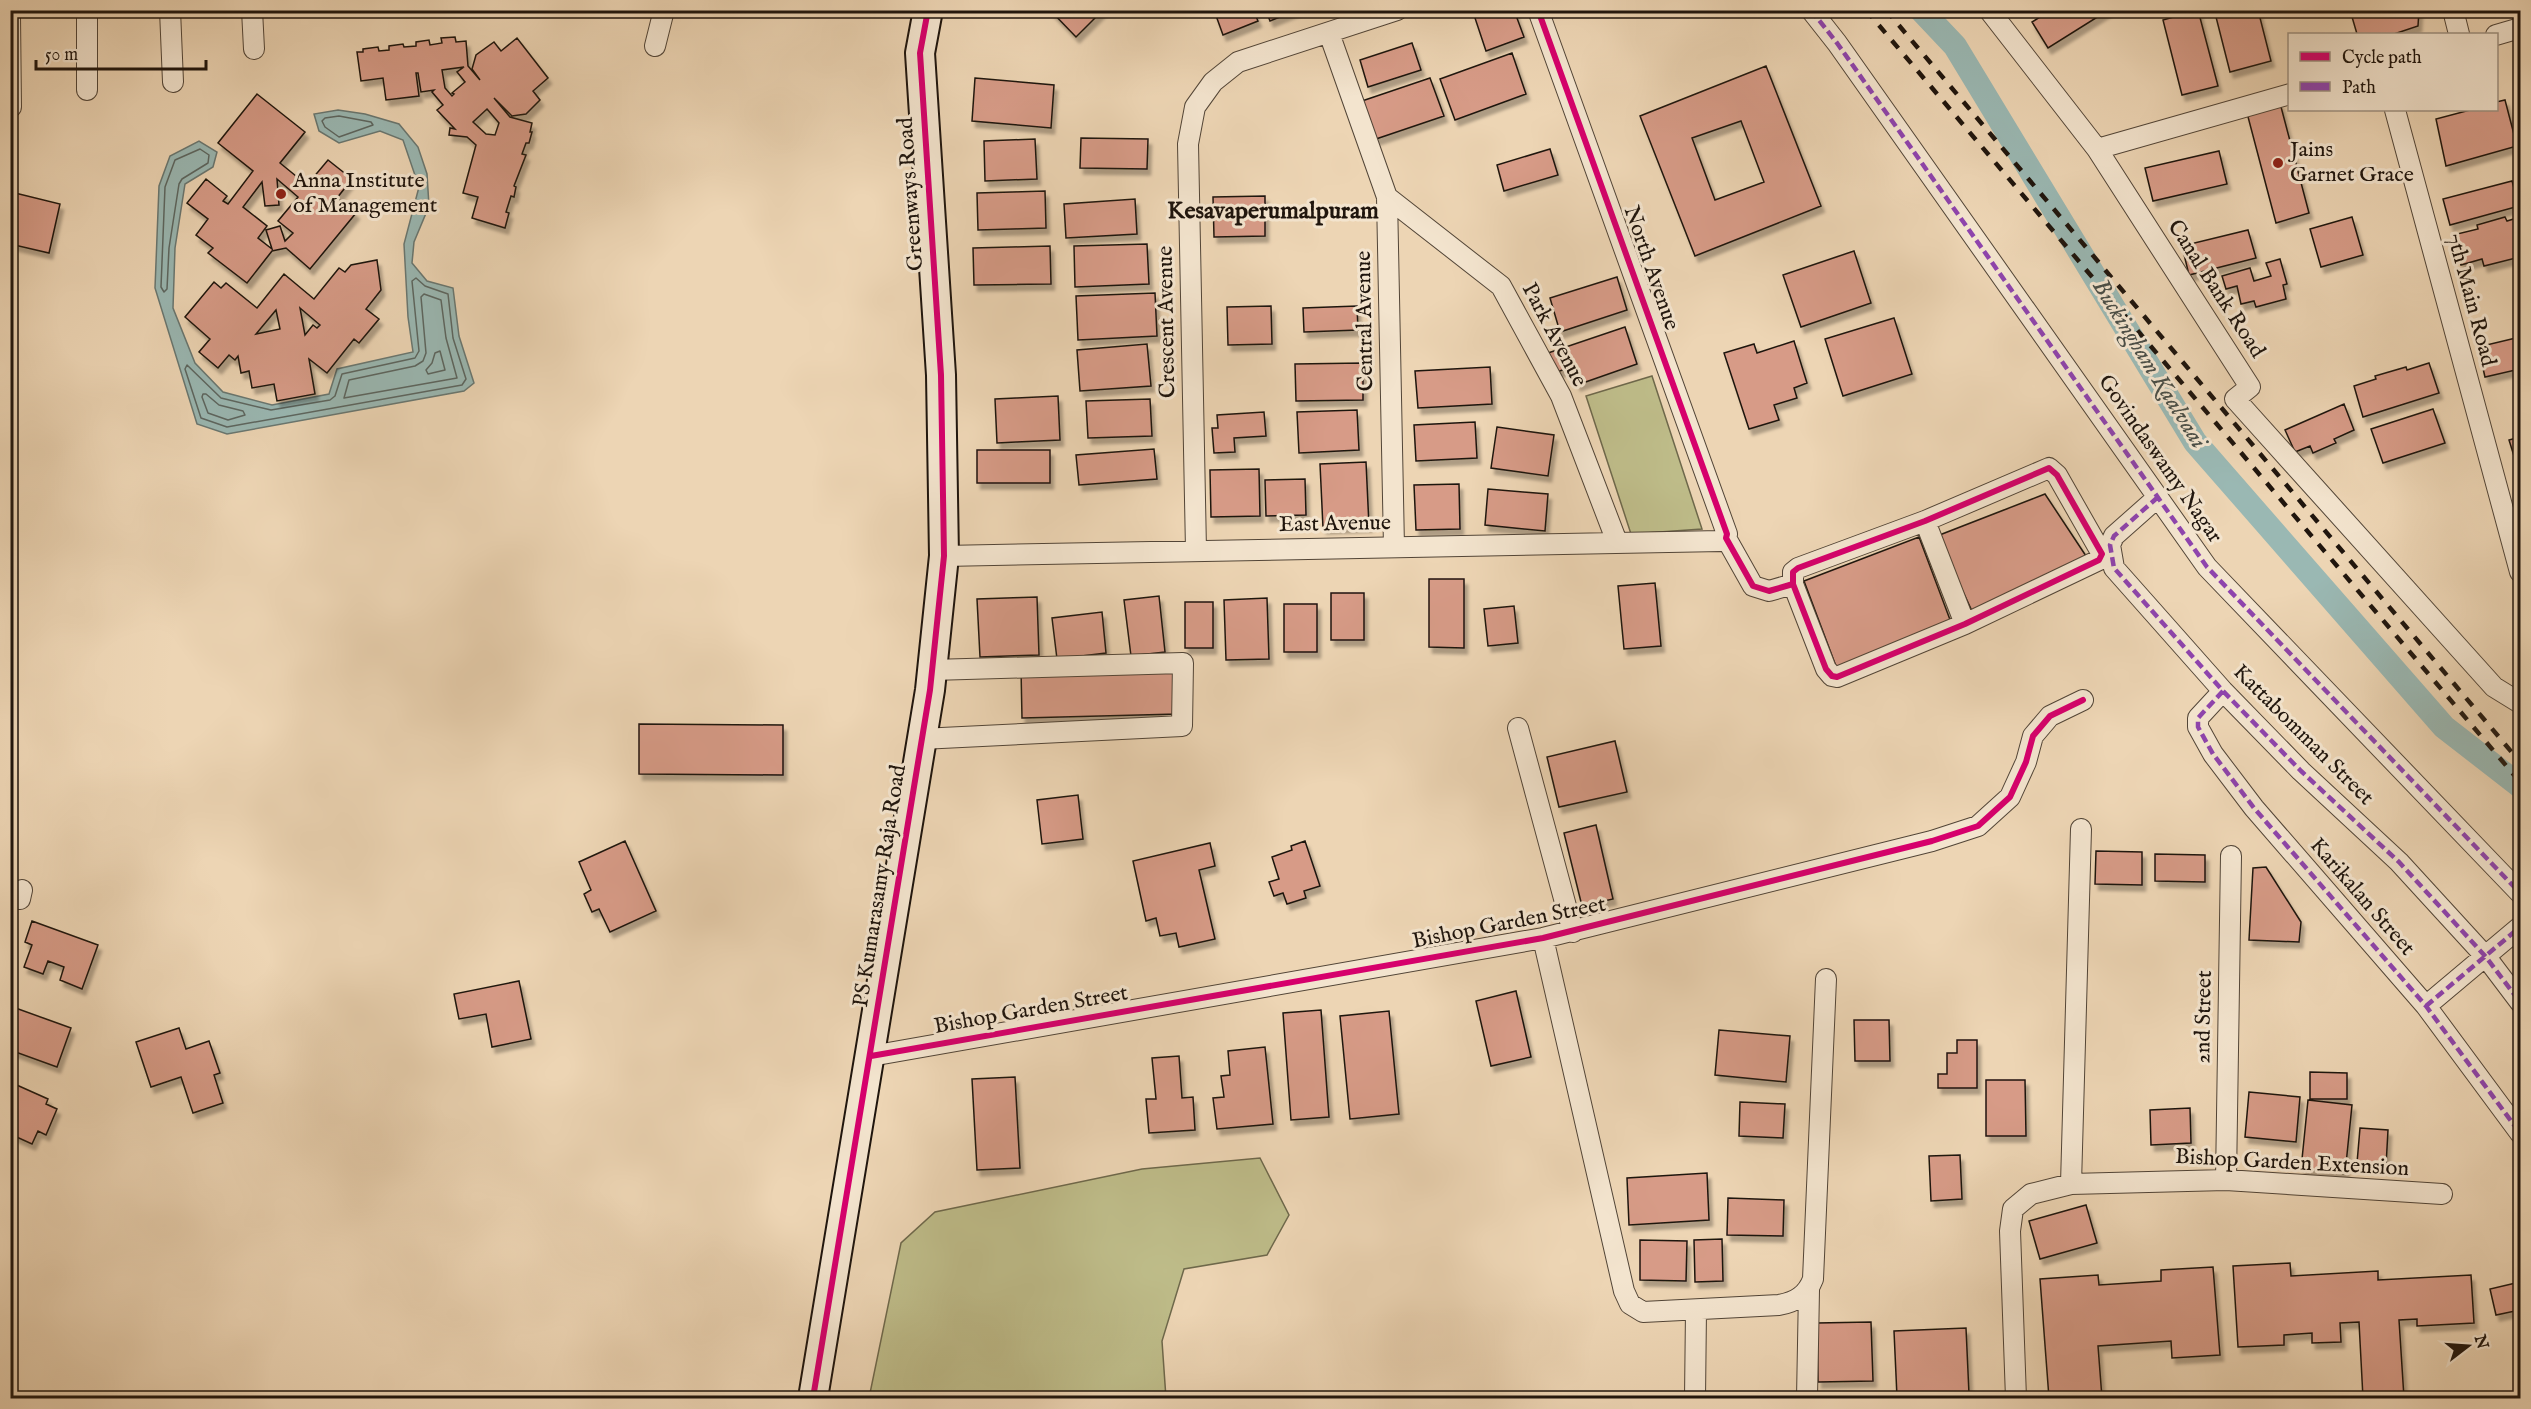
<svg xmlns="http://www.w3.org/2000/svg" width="2531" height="1409" viewBox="0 0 2531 1409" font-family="'IM FELL English',serif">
<defs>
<filter id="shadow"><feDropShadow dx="3.5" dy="6" stdDeviation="1.5" flood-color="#0004"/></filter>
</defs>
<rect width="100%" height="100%" fill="#edd5b4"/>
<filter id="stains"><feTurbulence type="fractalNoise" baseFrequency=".00333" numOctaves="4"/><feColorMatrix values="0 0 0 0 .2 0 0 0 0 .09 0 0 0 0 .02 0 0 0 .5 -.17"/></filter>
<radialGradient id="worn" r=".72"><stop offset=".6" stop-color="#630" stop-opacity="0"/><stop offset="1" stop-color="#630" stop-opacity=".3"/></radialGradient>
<path fill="#bebc89" stroke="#6e684b" stroke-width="1.5" d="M1652,376L1702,529L1631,534L1586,396Z
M1260,1158L1289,1215L1267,1255L1184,1269L1162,1341L1166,1398H869L901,1243L935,1212L1142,1169Z"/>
<path fill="#9ab8b3" stroke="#697771" stroke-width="1.5" d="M338,110L365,114L399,124L418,147L427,174L429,206L414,242L412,263L427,281L453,288L459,336L474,383L464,391L227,434L197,424L155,288L159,186L170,156L199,141L217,152L213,167L185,184L175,248L173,308L195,363L223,392L272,405L329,394L337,369L413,352L408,317L404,244L419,187L403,140L380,131L339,143L319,131L314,114Z"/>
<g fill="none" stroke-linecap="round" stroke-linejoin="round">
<path stroke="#5c6660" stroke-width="1.5" d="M339,116L371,122L373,125L339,137L325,127L322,121L325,118Z
M200,149L209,155L208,163L182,179L179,184L169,248L167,289L164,292L161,287L165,187L175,160Z
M416,278L425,286L448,294L453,338L466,379L462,385L227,427L201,418L185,369L187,365L221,398L271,410L330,400L335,396L342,374L415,358L419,351L412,281Z
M424,294L441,300L446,338L457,378L344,398L349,380L415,366L423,361L426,353L421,297Z
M440,351L445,370L428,374L426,370L432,363L435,353Z
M203,394H206L219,405L243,411L245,415L228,420L208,413L202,397Z"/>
<path stroke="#9ab8b3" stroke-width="24" d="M1921,10L1955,46L2195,442L2444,727L2520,786"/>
</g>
<path fill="#d79b87" stroke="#1f150d" stroke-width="1.5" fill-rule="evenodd" filter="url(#shadow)" d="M1050,10H1103L1076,37Z
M1214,10H1253L1258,21L1223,35Z
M1266,10H1297L1270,21Z
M1485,10H1514L1524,37L1486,51L1474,15Z
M2051,10H2107V11L2048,48L2032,22Z
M2198,10L2218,86L2182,95L2163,20Z
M2240,10H2258L2271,61L2230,72L2216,17Z
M2350,10H2419L2418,26L2394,34H2357Z
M455,37L456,42L466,41L468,66L480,80L472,69L476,55L494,42L501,51L517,38L548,78L533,91L540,100L526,114L512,116L494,98L510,117L532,123L530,132H532L529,143H526L522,154L526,155L514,186L516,187L514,197L511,196L506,212L509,213L505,228L472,218L478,197L463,193L476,145L467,137L449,135L450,128L455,129L437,110L443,105L432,92L434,90L421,92L418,73H416L419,96L386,100L383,78L361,81L357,52H363V49L378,47L379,51L389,50V46L403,44L404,47L416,46V42L429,40L430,45L442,43L441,38ZM464,67L457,72L465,82L452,93L454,94L452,96L445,88L442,70ZM487,109L499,123L495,135L486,134L473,122Z
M1412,43L1421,70L1368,87L1360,60Z
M1512,53L1526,94L1455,120L1440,79Z
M1766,66L1821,206L1695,256L1640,116ZM1741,121L1764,182L1715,200L1692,138Z
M975,78L1054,85L1051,128L972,121Z
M1430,78L1444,116L1373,140L1359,102Z
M257,94L305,132L280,163L307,185L328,160L352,179L337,198L356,213L310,269L286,248L272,251L247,283L208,253L213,248L196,235L208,219L187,203L206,179L227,196L223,201L228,204L253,171L218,143ZM277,179L298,197L278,221L293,233L285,241L280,226L266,230L272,249L258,238L267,226L243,207L262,182L265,206L279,205Z
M2505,100L2517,146L2446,166L2436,119L2470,110H2496V102Z
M2280,103L2309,213L2276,223L2247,113Z
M1081,138L1148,139L1147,169L1080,168Z
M1035,139L1037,179L985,181L984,141Z
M1550,149L1558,175L1504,191L1497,165Z
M2219,151L2227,184L2153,201L2145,168Z
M2512,181L2519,206L2450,225L2443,199Z
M1045,191L1046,228L978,230L977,193Z
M11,192L60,204L49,253L10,244Z
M1265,196V236L1214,237L1213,197Z
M1135,199L1137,234L1066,238L1064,204Z
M2352,217L2363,255L2321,267L2310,229Z
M2505,217L2507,221L2520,217V257L2484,266L2482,259L2461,265L2453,235L2478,229L2477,225Z
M2248,230L2256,258L2189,275L2182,246Z
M1147,244L1149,284L1075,287L1074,246Z
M1050,246L1051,284L974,285L973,248Z
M1854,251L1871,303L1801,327L1783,275Z
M2280,259L2287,284L2283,285L2286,299L2256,307L2254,301L2241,304L2237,286L2226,289L2222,276L2250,268L2254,281L2271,276L2266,263Z
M377,260L381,290L366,309L379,319L359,343L354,339L327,373L309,359L315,394L277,401L274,384L252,388L249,371L241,373L238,356L235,360L229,355L218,368L199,352L210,339L185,317L214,282L221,288L226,283L257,308L284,274L314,299L339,268L345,272L351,265ZM300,308L320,325L317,328L313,325L305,335ZM276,310L280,329L256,334Z
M1617,277L1627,310L1560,332L1550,298Z
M1155,293L1157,336L1078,340L1076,296Z
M1271,306L1272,344L1228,345L1227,307Z
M1357,306L1358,330L1304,332L1303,308Z
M1894,318L1912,374L1843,396L1825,339Z
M1625,327L1637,364L1577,385L1571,367L1554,373L1548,353Z
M2520,337V369L2485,377L2478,347Z
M1794,341L1807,383L1794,388L1797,398L1774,405L1779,420L1749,429L1724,353L1754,344L1757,353Z
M1147,344L1151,386L1080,391L1077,350Z
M1363,363V400L1296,401L1295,364Z
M2429,363L2439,393L2363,417L2354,386L2376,379L2375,376L2406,367L2407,370Z
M1490,367L1492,404L1418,408L1415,371Z
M1058,396L1060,440L997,443L995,399Z
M1150,399L1152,436L1088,438L1086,401Z
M2344,404L2354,430L2334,439L2336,443L2313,453L2310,446L2295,452L2285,430Z
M2433,409L2445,443L2383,463L2371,429Z
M1357,410L1359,450L1299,453L1297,412Z
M1264,412L1266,436L1234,438L1235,452L1214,453L1212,428H1218L1217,415Z
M1475,422L1477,458L1416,461L1414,425Z
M1497,427L1554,435L1548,476L1491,468Z
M2520,437V475L2509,440Z
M1154,449L1157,479L1079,485L1076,455Z
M977,450H1050V483H977Z
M1366,462L1369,526L1323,528L1320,464Z
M1259,469L1260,516L1211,517L1210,470Z
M1305,479L1306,515L1266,516L1265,480Z
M1459,484L1460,529L1416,530L1414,485Z
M1488,489L1548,494L1545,531L1485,525Z
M2045,494L2088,559L1972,611L1937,536Z
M1919,537L1952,625L1837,669L1804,581Z
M1429,579H1464V648L1429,647Z
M1655,583L1661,646L1624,649L1618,586Z
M1331,593H1364V640H1331Z
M1159,596L1165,652L1131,656L1124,600Z
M1037,597L1039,655L980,657L977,599Z
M1267,598L1269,659L1226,660L1224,600Z
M1185,602H1213V648H1185Z
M1284,604H1317V652H1284Z
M1514,606L1518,643L1488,646L1484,609Z
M1102,612L1106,653L1057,659L1052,618Z
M1177,665L1178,714L1022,718L1021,669Z
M639,724L783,725V775L639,774Z
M1615,741L1627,792L1559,807L1547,757Z
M1078,795L1083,839L1042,844L1037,800Z
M1596,825L1613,899L1582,906L1564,833Z
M625,841L656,911L610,932L599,909L592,912L584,894L591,890L579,862Z
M1305,841L1320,886L1304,891L1306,898L1287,904L1283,893L1274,896L1269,882L1279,879L1272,857L1292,850L1291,846Z
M1210,843L1215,866L1199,870L1215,939L1179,947L1176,933L1160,936L1156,918L1146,921L1133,861Z
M2096,851L2142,852V885L2095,884Z
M2155,854L2205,855V882L2155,881Z
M2266,867L2301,922L2299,942L2249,940L2253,868Z
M32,921L98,945L82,989L60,980L64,967L48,961L43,974L24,967L32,945L25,942Z
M519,981L531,1039L492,1047L486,1014L459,1019L454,994Z
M1516,991L1531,1057L1491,1066L1476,1001Z
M10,1006L71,1028L57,1067L10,1050Z
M1321,1010L1329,1117L1291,1120L1283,1013Z
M1389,1011L1399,1114L1350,1119L1340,1016Z
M1854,1020H1889L1890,1061H1855Z
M179,1028L186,1049L209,1041L220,1073L214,1075L223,1103L193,1113L181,1077L151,1087L136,1042Z
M1719,1030L1790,1036L1786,1082L1715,1075Z
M1957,1040H1977V1088H1938V1074H1947V1053H1957Z
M1265,1047L1273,1124L1217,1129L1213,1098L1224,1097L1221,1076L1230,1075L1228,1051Z
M1179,1056L1182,1098L1193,1097L1195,1130L1149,1133L1146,1099H1156L1152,1058Z
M2310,1072L2347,1073V1099H2310Z
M1015,1077L1020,1168L977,1170L972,1079Z
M1986,1080H2025L2026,1136H1986Z
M10,1082L48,1099L46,1104L57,1109L46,1135L38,1131L32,1144L10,1134Z
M2249,1092L2300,1097L2296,1142L2245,1137Z
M2308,1100L2352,1105L2345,1174L2301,1169Z
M1740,1102L1785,1104L1783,1138L1739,1136Z
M2190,1108L2191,1143L2151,1145L2150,1110Z
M2360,1128L2388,1130L2386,1166L2357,1163Z
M1960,1155L1962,1199L1931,1201L1929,1156Z
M1707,1173L1709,1220L1629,1225L1627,1178Z
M1728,1198L1784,1200L1783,1236L1727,1235Z
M2086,1205L2097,1243L2040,1259L2029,1221Z
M1722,1239L1723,1281L1695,1282L1694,1240Z
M1640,1240L1687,1241L1686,1281L1640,1280Z
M2290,1263L2291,1276L2378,1271V1280L2471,1275L2474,1323L2417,1326V1319L2399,1320L2404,1398H2363L2359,1322L2340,1323L2341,1342L2312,1343V1333L2284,1335V1345L2238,1347L2233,1266Z
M2213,1267L2220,1355L2172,1358L2171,1341L2098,1346L2102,1398H2049L2040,1279L2098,1275L2099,1285L2161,1281V1270Z
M2520,1282V1310L2496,1315L2490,1289Z
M1871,1322L1873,1381L1818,1382L1817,1323Z
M1966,1328L1969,1394L1897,1397L1894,1331Z"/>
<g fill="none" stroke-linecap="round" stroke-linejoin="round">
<g stroke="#524537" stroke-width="22">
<path id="street" d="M87,10V90
M170,10L173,82
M252,10L254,49
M1538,10L1727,534L1726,538L1753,586L1769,591L1793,584V572L1798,568L1925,521L2049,468L2057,475L2102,554L2099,560L1965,624L1837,677L1832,676L1826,669L1793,584
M1811,10L1837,43L2207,567L2520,893
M1989,10L2097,149L2250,387L2235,399L2494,687L2520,703
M2453,10L2459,34
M10,16L11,107
M1329,33L1387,197L1394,547
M2496,35L2520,28
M655,46L664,10
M2395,110L2520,572
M2097,149L2290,94
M1387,197L1501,286L1561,396L1617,542
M2158,497L2114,536L2110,545L2114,568L2223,691L2301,771L2399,862L2486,957L2520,1002
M1925,521L1965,624
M1196,550L1188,144L1195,107L1213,82L1238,62L1397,10
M944,556L1721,541L1726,538
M2223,691L2198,718V727L2213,754L2254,808L2426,1006L2520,1133
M1518,728L1573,932
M921,739L1182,726L1183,663L932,670
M20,899L22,890
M1543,938L1624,1291L1630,1304L1643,1312L1779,1305C1796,1302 1807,1295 1813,1279L1826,979
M2426,1006L2520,927
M871,1056L1543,938L1932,841L1978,826L2010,797L2026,762L2033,736L2050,716L2083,700
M2226,1180L2231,856
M2071,1184L2081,829
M1695,1398L1696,1310
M1807,1398L1809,1290
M2016,1398L2010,1231L2013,1209L2031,1194L2071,1184L2226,1180L2442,1194"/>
</g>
<g stroke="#1f150d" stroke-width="32">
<path id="secondary" d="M813,1398L930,690L944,556L941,375L920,53L928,10"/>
</g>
<use href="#street" stroke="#f3e4ce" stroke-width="20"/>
<use href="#secondary" stroke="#f3e4ce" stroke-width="28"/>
<path stroke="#1f150d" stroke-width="4.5" stroke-dasharray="10 10" stroke-linecap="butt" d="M1866,10L2520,782
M1886,10L2520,762"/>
<path stroke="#8e44ad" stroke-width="4.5" stroke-dasharray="9 4.5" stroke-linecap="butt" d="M1811,10L1837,43L2207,567L2520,893
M2158,497L2114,536L2110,545L2114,568L2223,691L2301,771L2399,862L2486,957L2520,1002
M2223,691L2198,718V727L2213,754L2254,808L2426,1006L2520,1133
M2426,1006L2520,927"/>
<g stroke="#f3e4ce" stroke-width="10">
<path id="cycleway" d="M1538,10L1727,534L1726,538L1753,586L1769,591L1793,584V572L1798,568L1925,521L2049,468L2057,475L2102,554L2099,560L1965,624L1837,677L1832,676L1826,669L1793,584
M871,1056L1543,938L1932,841L1978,826L2010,797L2026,762L2033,736L2050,716L2083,700
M813,1398L930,690L944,556L941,375L920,53L928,10"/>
</g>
<use href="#cycleway" stroke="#d6006c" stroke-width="6"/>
</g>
<g fill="#8f2418" stroke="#f3e4ce" stroke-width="2">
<circle cx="2278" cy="163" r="6"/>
<circle cx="281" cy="194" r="6"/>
</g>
<g text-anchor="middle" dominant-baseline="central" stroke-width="6" stroke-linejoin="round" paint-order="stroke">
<g font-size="22" fill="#1f150d" stroke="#f3e4ce" text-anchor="start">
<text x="2290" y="150">Jains<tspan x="2290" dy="25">Garnet Grace</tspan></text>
<text x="293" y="181">Anna Institute<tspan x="293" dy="25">of Management</tspan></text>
</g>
<g font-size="22" fill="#1f150d" stroke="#f3e4ce">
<text transform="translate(911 194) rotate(-94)">Greenways Road</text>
<text transform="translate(1651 268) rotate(71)">North Avenue</text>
<text transform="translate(2216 289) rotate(57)">Canal Bank Road</text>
<text transform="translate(2471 300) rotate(75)">7th Main Road</text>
<text transform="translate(1365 321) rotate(-91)">Central Avenue</text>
<text transform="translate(1167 322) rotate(-91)">Crescent Avenue</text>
<text transform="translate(1554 335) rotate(62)">Park Avenue</text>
<text transform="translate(2160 459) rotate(55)">Govindaswamy Nagar</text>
<text transform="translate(1335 524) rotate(-1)">East Avenue</text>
<text transform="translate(2303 735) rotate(45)">Kattabomman Street</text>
<text transform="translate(880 886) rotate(-81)">PS Kumarasamy Raja Road</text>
<text transform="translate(2362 897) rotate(49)">Karikalan Street</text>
<text transform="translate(1509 923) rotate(-11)">Bishop Garden Street</text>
<text transform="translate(1031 1010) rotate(-10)">Bishop Garden Street</text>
<text transform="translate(2204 1017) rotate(-89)">2nd Street</text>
<text transform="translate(2292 1163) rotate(3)">Bishop Garden Extension</text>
</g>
<g font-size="24" font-weight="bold" fill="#1f150d" stroke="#f3e4ce">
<text x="1273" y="211">Kesavaperumalpuram</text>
</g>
<g font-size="24" font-style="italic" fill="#4a4e47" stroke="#f3e4ce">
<text transform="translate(2149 364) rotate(58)">Buckingham Kaalvaai</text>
</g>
</g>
<rect width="2531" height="1409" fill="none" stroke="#edd5b4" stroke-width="36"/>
<rect x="12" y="12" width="2507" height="1385" fill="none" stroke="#1f150d" stroke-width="3"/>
<rect x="18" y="18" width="2495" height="1373" fill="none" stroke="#1f150d" stroke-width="1.5"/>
<rect x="2288" y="33" width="210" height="78" fill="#f3e4ce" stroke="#9e9181" stroke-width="1.5"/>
<rect x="2300" y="52" width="30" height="9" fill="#d6006c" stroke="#9e9181" stroke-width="1.5"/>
<text x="2342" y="63" font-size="18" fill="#1f150d">Cycle path</text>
<rect x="2300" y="82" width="30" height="9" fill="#8e44ad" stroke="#9e9181" stroke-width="1.5"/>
<text x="2342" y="93" font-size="18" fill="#1f150d">Path</text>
<g transform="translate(2468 1346) rotate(73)" stroke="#f3e4ce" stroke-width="4.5" paint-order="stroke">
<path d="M0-4.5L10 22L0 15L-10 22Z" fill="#1f150d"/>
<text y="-9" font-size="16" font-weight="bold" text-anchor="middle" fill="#1f150d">N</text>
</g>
<path d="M36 60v9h170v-9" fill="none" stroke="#1f150d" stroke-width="3"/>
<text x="45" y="60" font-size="18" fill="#1f150d" stroke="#f3e4ce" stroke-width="4.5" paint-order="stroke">50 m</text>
<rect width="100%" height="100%" filter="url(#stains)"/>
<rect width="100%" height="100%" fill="url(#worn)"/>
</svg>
